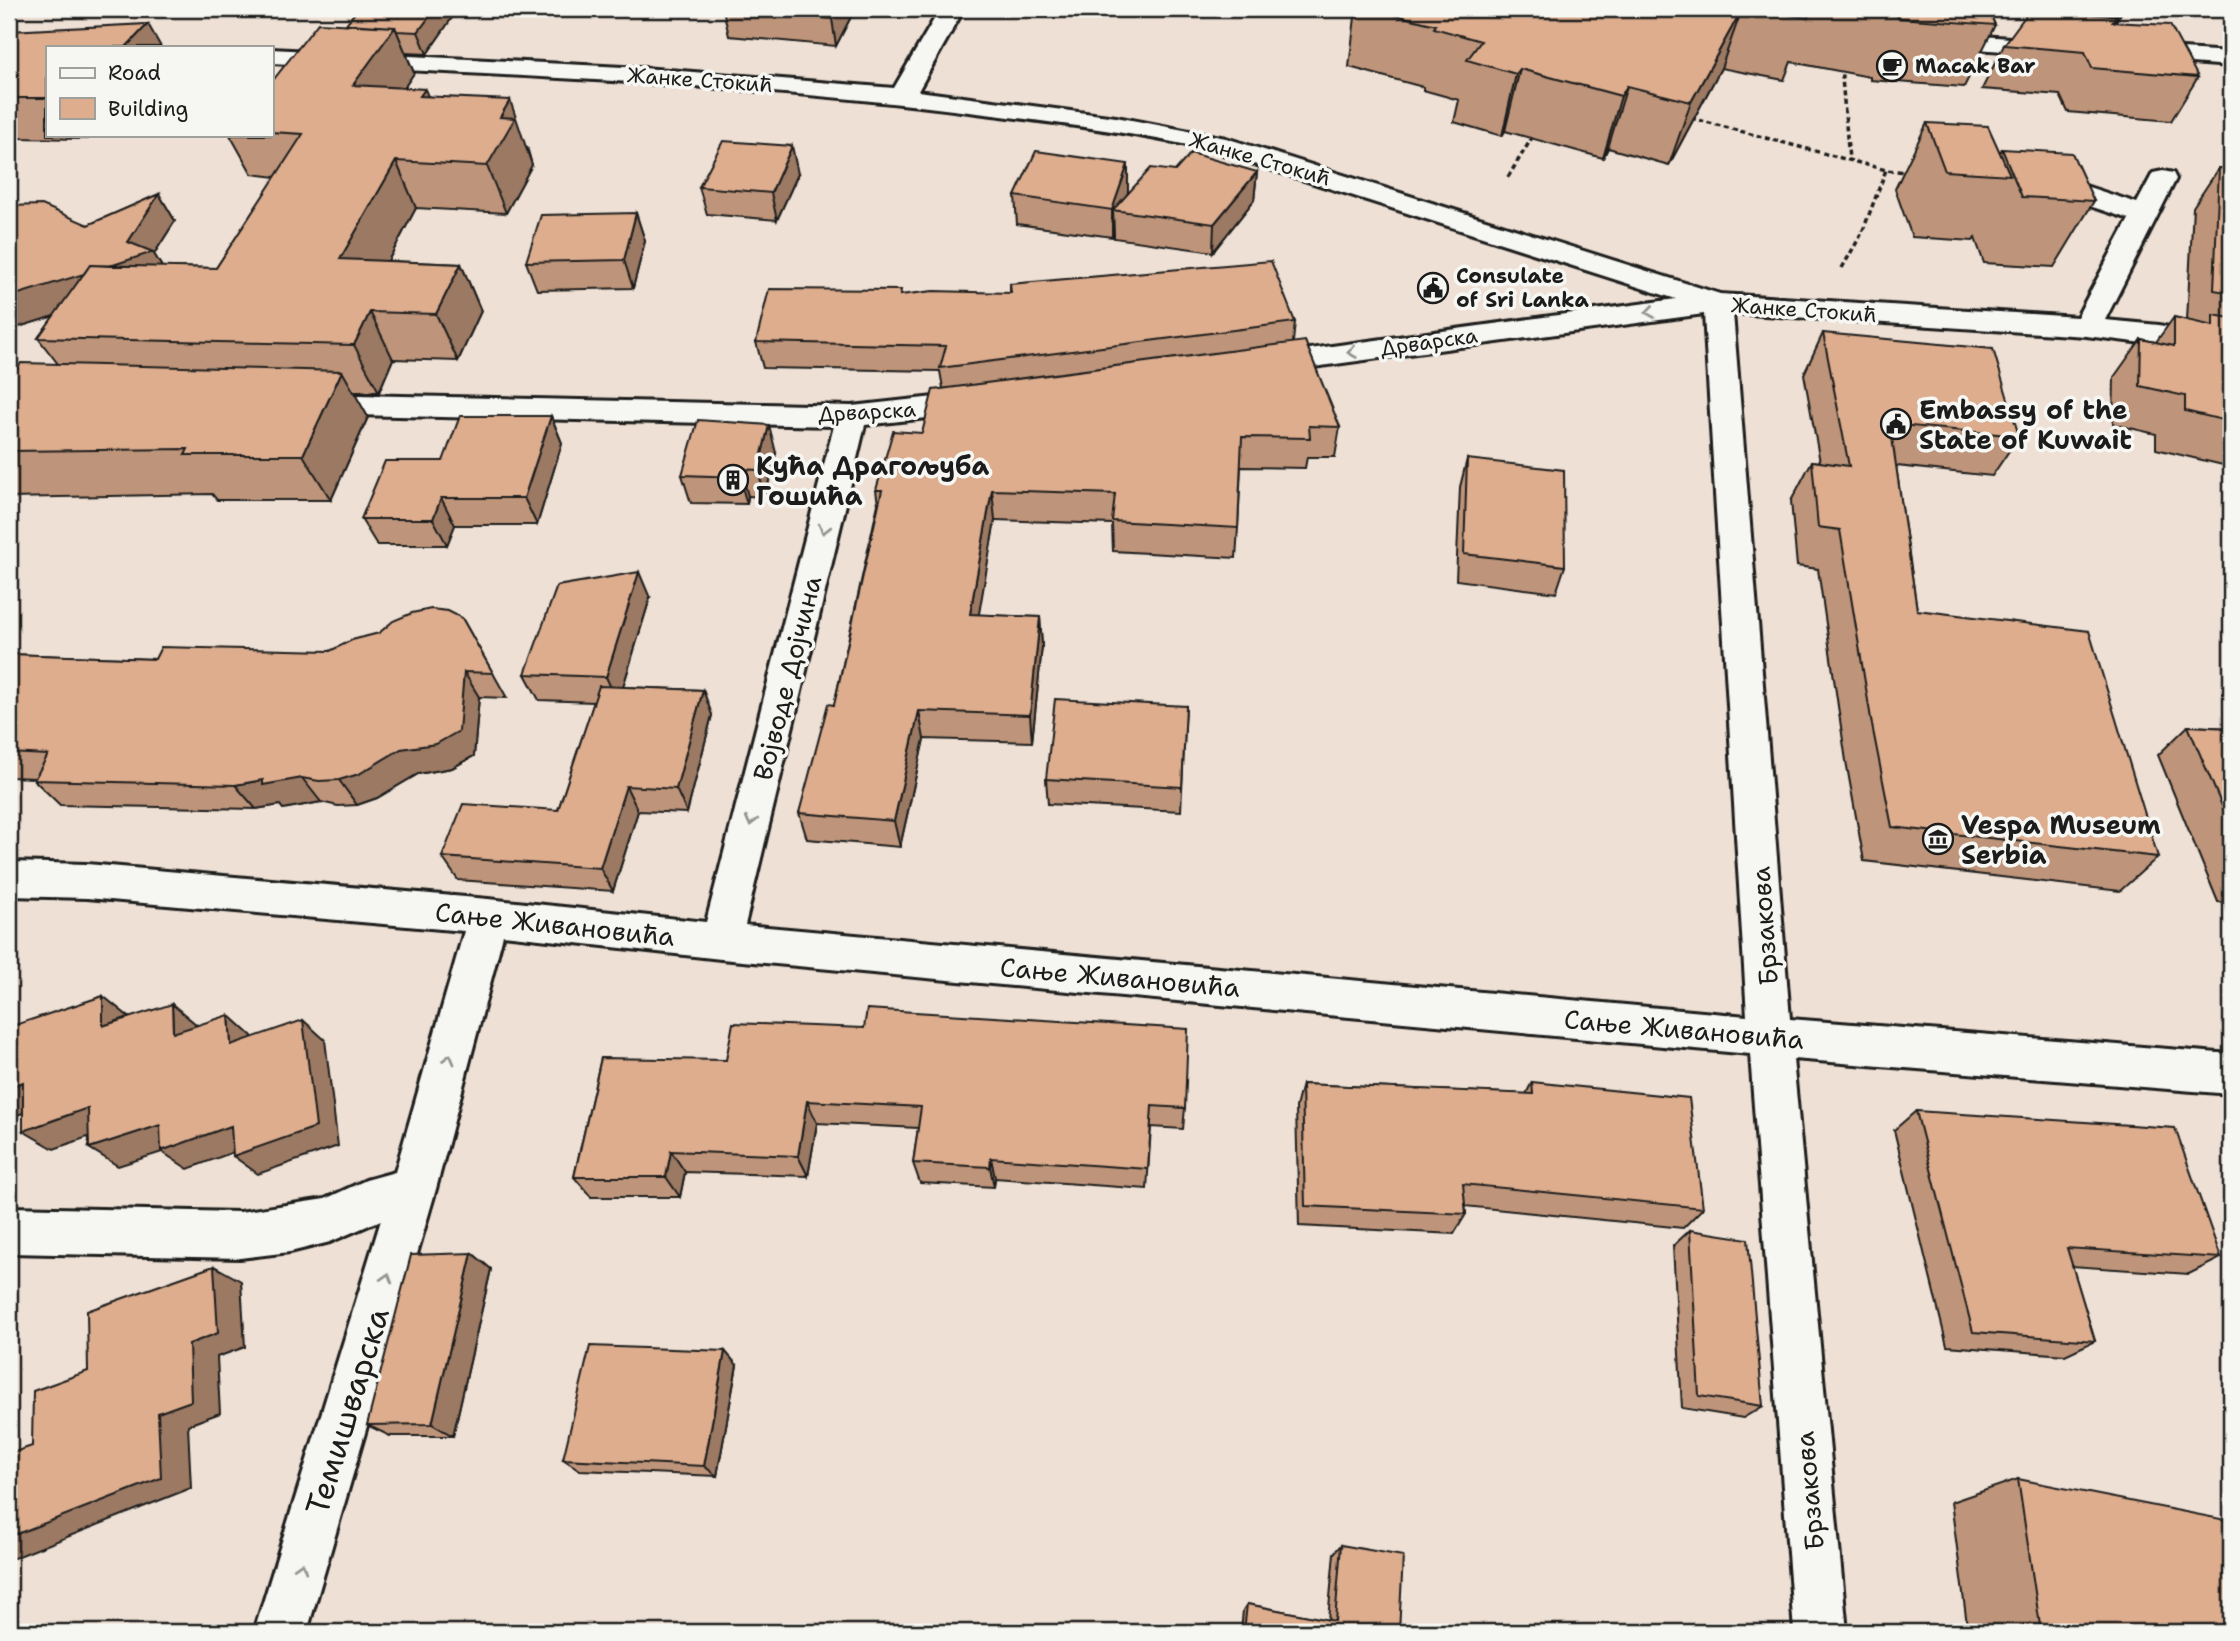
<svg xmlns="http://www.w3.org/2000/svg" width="2240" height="1641" viewBox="0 0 2240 1641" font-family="'Shantell Sans',sans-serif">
<rect width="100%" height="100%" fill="#eee0d4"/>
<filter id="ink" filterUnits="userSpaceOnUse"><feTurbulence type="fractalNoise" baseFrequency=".0143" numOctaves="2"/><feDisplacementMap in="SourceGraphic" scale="14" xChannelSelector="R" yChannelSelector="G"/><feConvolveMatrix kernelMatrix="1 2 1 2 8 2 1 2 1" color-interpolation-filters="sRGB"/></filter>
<g filter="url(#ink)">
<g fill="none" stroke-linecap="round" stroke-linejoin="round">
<g stroke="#1c1c1c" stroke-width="6">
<path id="minor" d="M940,9H964L918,91L1116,117L1226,138L1720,294L2077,317L2129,219L2032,187L2029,181L2032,175L2042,173L2052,175L2137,203L2153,173L2163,171L2173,173L2176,179L2105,320L2159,325L2231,340V360L2159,345L2086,336L1733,313L1790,1019L2231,1054V1094L1793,1059L1847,1632H1794L1750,1054L721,959L503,935L436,1189L307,1632H254L381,1220L330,1242L290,1252L240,1258L9,1253V1207L240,1212L325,1199L366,1180L395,1172L464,931L87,898L9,896V862L87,864L488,899L706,922L834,426L310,414L299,411L295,404L299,397L310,394L852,406L980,392L991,395L995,402L991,409L980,412L865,425L745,925L1747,1016L1704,314L1262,374L1251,371L1247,364L1251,357L1676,299L1210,150C1131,132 1050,122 969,112C738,83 504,76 271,63V49L643,68L894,88Z
M1934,33L2056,41L2065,43L2068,48L2065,53L2056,55L1925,45L1922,40L1925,35Z
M2133,46L2231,52V66L2124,58L2121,53L2124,48Z"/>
</g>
<path stroke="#1c1c1c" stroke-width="3.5" stroke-dasharray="5 3.5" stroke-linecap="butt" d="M1841,66L1849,160
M1691,118L1886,170L1906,172
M1508,177L1533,136
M1842,268L1862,233L1886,170"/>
<use href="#minor" fill="#f6f6f2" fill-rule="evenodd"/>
</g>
<path fill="#be957a" stroke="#1c1c1c" stroke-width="2" d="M358,9H458L427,54L406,53L414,73L404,88L428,96L527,147L532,165L506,213L416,208L388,261L461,264L481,311L458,361L393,359L379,392H353L368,417L331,500H217L212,494L9,498V380L58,364L38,338L54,316L9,330V206L88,225L159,194L175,221L154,254L162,267L216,268L276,177L252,174L230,135H271V79H274L346,24Z
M723,9H855L836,46L729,36Z
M1356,9H1988L1995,25L1964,87L1870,80V77L1791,62L1784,80L1721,68L1669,165L1608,148L1603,158L1505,131L1502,136L1454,122L1459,100L1423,90V87L1349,67Z
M2034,9H2124L2115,22L2198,77L2171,121L2068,112L2060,95L1982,89L2004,45Z
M9,31L47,47V135H91L88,139L9,138Z
M1927,123L2000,152L2002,149L2094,201L2054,267L1984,263L1975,238L1973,241L1912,237L1895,189Z
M2219,168L2231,169V467L2156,449V434L2113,424L2114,377L2141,339L2156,342L2174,317L2187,320L2193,207Z
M1175,171L1257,172L1254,200L1213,252L1114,238V233L1112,237L1017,224L1015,196L1128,192L1127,195Z
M798,174L777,220L707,214L699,187Z
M636,213L645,241L633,288L537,290L526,262Z
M1010,284L1295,322L1293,342L1340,427L1335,457H1307L1305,468L1241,467L1238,528L1236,558L1113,551L1112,524L995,520L978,615L1040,617L1042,646L1032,742L924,739L900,847L807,839L799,813L834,705L878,504L876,490L922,433L943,388L940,371L763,368L756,342L902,295L1010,293Z
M1823,333L2019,436L1992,476L1896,466L1917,610L2158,857L2120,891L1864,861L1846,761L1818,569L1797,566L1791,501L1812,461L1820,462L1804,374Z
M551,416L562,443L537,525H455L447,545H377L361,519L443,461Z
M776,453L765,497L748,496L747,504L691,503L682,475Z
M1467,459L1565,566L1556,593L1456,580L1460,487Z
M650,598L623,687L703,690L712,715L687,813L638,811L613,891L458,880L442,857L558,810L594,702L539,700L525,674Z
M462,618L507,698L479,697L474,756L452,768L418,774L377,798L357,805L338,806L321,802L283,809L280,805L256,809L60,805L34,780L35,778L9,777V654L155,659L330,651Z
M1186,706L1181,811L1048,804L1046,779Z
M2188,726L2231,728V903L2218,902L2158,755Z
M601,1058L1185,1108L1183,1129L1151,1127L1147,1189L995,1178L994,1187L920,1183L913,1163L918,1128L817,1123L808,1176L685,1172L680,1197H591L574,1177Z
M1532,1082L1703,1208L1683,1228L1465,1206L1466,1214L1454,1234L1299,1226L1296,1107L1302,1084L1526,1094Z
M1916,1111L2221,1258L2189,1274L2072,1266L2095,1341L2065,1355L1947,1346L1894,1130Z
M1690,1230L1763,1406L1743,1418L1682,1408L1673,1246Z
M472,1253L491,1269L453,1436H390L367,1425Z
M737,1365L717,1476L580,1470L563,1459Z
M2018,1479L2231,1632H1968L1951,1502Z
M1341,1545L1399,1632H1241L1243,1610L1247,1604L1328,1620L1334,1553Z"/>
<path fill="#9b7963" stroke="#1c1c1c" stroke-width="2" d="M435,9H458L427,54L418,32Z
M837,9H855L836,46L832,19Z
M1742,9L1721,68L1669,165L1691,102Z
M2122,9H2124L2103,41L2118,14Z
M148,24L161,47H126Z
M395,27L414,73L374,132L353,85Z
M1520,69L1505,131L1502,136L1516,74Z
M1627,86L1608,148L1603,158L1621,96Z
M425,89L444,136L420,96Z
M510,100L532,165L506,213L487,166L500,117Z
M792,146L798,174L777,220L771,193Z
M396,161L416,208L364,306L340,259Z
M1128,164V192L1121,211L1113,210L1114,233L1112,237V210Z
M1257,172L1254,200L1213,252L1214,224Z
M159,194L175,221L154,254L170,280L9,330V297L128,242Z
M636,213L645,241L633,288L624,260Z
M461,264L481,311L458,361L436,314Z
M370,312L393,359L379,392L354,345Z
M342,371L368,417L331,500L303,455Z
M551,416L562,443L537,525L524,498Z
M769,425L776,453L765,497L758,470Z
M741,469L748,496L747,504L739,477Z
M992,490L995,520L974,643L970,614Z
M441,498L455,525L447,545L433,519Z
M639,572L650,598L618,703L606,677Z
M1040,617L1042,646L1032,742L1030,715Z
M464,672L479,697L474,756L452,768L418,774L377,798L357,805L339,780Z
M703,690L712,715L687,813L676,789Z
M919,711L924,739L900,847L894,821Z
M302,778L321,802L283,809L280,805L256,809L235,785L263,780Z
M626,786L638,811L613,891L600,868Z
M103,996L129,1017L103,1026Z
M172,1004L197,1025L199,1054L173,1033Z
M229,1015L252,1036L255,1065L231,1045Z
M303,1020L325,1040L338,1146L258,1174L233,1156Z
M23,1082L53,1102L9,1118V1087Z
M807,1101L817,1123L808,1176L798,1156Z
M88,1108L116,1127L54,1149L23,1131Z
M160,1125L231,1126L255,1144L188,1169L162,1152L118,1166L89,1148Z
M671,1151L685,1172L680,1197L666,1177Z
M991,1158L995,1178L994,1187L990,1167Z
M472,1253L491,1269L453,1436L432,1424Z
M214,1266L241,1281L245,1347L217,1357L220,1413L188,1425L191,1488L14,1558L9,1557V1537L158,1413L189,1344Z
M725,1351L737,1365L717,1476L704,1466Z"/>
<path fill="#ddad8e" stroke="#1c1c1c" stroke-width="2" d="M358,9H435L418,32L397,31L395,27L346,24Z
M723,9H837L832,19Z
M1370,9H1742L1691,102L1627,86L1621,96L1520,69L1516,74L1467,60L1481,41L1434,28L1436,25Z
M1755,9H1810L1808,18Z
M1861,9H1988L1995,25L1898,18L1897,15Z
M2040,9H2122L2118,14Z
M2029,11L2116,16L2112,22L2170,25L2198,77L2092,68L2085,52L2004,45Z
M318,23L395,27L353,85L425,89L420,96L510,100L500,117L515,118L487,166L396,161L340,259L461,264L436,314L370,312L354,345L38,338L90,265L216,268L303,134L271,132V79H274Z
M148,24L126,47H47V98H9V31Z
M1927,123L1988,126L2010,175L1945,171Z
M723,141L792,146L771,193L699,187Z
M2002,149L2072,153L2094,201L2022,197Z
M1036,151L1128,164L1112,210L1015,196Z
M1191,153L1257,172L1214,224L1113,210L1151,168L1175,171Z
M2219,168L2231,169V293L2214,290Z
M159,194L128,242L153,252L110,266L90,265L84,274L9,297V206L42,205L88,225Z
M636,213L624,260L526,262L541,215Z
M1271,261L1295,322L940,368L946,346L756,342L769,289L901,290L900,295L933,291L1011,293L1010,284Z
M2213,315L2231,318V422L2185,411V396L2140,386L2141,339L2174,346V317L2213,326Z
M1823,333L1993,349L2019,436L1890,424L1917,610L2089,631L2158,857L1892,827L1872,725L1840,530L1818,527L1812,461L1849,466Z
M1305,341L1340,427L1309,426L1310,438L1242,437L1238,528L1112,521L1115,494L992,490L970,614L1040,617L1030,715L919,711L894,821L799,813L828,704L834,705L882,490H876L893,431L922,433L933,390Z
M21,363L342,371L303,455H185L188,449L9,451V380Z
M460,416H551L524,498H441L433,519H361L385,461H443Z
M698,420L769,425L758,470L741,469L739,477L682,475Z
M1467,459L1564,470L1565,566L1464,554Z
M639,572L606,677L525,674L557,586Z
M431,609L448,611L462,618L493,673L464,672L459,731L436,744L401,749L359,774L339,780L319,781L302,778L263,785V780L235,785L34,780L48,755L9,753V654L155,659L161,647L330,651L352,640L379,633L393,621L412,613Z
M599,686L703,690L676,789L626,786L600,868L442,857L463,804L558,810Z
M1055,699L1186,706L1182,787L1046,779Z
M2188,726L2231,728V827Z
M103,996V1026L172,1004L173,1033L229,1015L231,1045L303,1020L316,1127L233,1156L231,1126L161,1151L160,1125L89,1148L88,1108L23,1131V1082L9,1088V1027Z
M867,1009L1188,1029L1185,1108L1152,1106L1148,1169L991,1158L990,1167L913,1163L921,1107L807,1101L798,1156L671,1151L666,1177H574L601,1058L726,1060L733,1023L864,1028Z
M1532,1082L1689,1098L1703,1208L1463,1184L1466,1214L1305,1206L1302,1084L1533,1094Z
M1916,1111L2175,1128L2221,1258L2067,1248L2095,1341L1973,1332Z
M1690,1230L1748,1239L1763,1406L1699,1396Z
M472,1253L432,1424L367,1425L411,1255Z
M214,1266L218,1333L189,1344L191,1401L158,1413L161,1478L9,1537V1454L32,1446L33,1391L88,1371L87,1311Z
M590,1346L725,1351L704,1466L563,1459Z
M2018,1479L2231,1521V1632H2041Z
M1341,1545L1403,1556L1399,1632H1244L1247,1604L1335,1621Z"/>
<defs><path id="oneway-chevron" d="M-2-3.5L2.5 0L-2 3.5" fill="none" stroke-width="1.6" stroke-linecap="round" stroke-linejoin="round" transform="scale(1.75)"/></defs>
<g stroke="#949492">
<use href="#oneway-chevron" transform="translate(1650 312) rotate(172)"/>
<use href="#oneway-chevron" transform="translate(1352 352) rotate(172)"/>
<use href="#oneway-chevron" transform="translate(824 529) rotate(104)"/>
<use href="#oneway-chevron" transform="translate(751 821) rotate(104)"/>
<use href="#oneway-chevron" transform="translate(449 1059) rotate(-75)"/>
<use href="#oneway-chevron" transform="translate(387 1278) rotate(-73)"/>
<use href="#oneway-chevron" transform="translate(301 1567) rotate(-73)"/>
</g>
</g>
<defs>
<g id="cafe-ring" transform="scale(1.575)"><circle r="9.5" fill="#f6f6f2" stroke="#1c1c1c" stroke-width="1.5"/><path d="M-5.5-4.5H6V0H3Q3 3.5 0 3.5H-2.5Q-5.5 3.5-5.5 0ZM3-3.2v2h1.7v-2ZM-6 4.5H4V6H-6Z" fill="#1c1c1c"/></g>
<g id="civic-ring" transform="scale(1.575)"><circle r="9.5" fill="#f6f6f2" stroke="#1c1c1c" stroke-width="1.5"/><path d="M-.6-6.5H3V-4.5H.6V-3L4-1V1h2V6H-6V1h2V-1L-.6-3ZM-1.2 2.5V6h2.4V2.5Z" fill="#1c1c1c"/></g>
<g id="building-ring" transform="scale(1.575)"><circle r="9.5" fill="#f6f6f2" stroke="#1c1c1c" stroke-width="1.5"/><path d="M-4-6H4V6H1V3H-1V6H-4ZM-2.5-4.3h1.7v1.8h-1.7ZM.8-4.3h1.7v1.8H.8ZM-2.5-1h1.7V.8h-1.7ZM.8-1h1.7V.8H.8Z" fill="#1c1c1c"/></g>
<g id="museum-ring" transform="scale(1.575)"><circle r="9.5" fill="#f6f6f2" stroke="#1c1c1c" stroke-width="1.5"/><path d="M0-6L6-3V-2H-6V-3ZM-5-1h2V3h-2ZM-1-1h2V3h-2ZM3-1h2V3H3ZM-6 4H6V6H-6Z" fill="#1c1c1c"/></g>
</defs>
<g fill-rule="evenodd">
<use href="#cafe-ring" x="1892" y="66"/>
<use href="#civic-ring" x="1433" y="288"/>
<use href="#civic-ring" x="1896" y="424"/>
<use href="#building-ring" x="733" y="480"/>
<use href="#museum-ring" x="1938" y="839"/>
</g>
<g text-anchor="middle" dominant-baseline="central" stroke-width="7" stroke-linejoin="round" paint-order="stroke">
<g font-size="21" font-weight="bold" fill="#1c1c1c" stroke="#f6f6f2" text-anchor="start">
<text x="1915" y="66">Macak Bar</text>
<text x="1456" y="276">Consulate<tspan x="1456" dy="24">of Sri Lanka</tspan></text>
</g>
<g font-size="21" fill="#1c1c1c" stroke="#f6f6f2">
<text transform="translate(700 80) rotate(4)">Жанке Стокић</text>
<text transform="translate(1260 159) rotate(16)">Жанке Стокић</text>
<text transform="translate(1804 310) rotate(4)">Жанке Стокић</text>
<text transform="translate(1429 342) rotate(-8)">Дрварска</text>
<text transform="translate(867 412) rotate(-3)">Дрварска</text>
</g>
<g font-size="26" font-weight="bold" fill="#1c1c1c" stroke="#f6f6f2" text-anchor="start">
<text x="1919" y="409">Embassy of the<tspan x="1919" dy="30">State of Kuwait</tspan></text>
<text x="756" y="465">Кућа Драгољуба<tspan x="756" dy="30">Гошића</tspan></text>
<text x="1961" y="824">Vespa Museum<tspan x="1961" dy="30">Serbia</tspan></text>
</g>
<g font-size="26" fill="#1c1c1c" stroke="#f6f6f2">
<text transform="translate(787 678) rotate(-76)">Војводе Дојчина</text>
<text transform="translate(555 924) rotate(6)">Сање Живановића</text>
<text transform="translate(1764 926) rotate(-94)">Брзакова</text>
<text transform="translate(1120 977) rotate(5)">Сање Живановића</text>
<text transform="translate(1684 1029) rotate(5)">Сање Живановића</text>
<text transform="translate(1809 1491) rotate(-95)">Брзакова</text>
</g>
<g font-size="32" fill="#1c1c1c" stroke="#f6f6f2">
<text transform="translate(347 1411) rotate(-73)">Темишварска</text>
</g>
</g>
<rect width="2240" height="1641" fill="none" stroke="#f6f6f2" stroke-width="35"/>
<rect x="18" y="18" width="2205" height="1606" fill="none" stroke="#1c1c1c" stroke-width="2.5" filter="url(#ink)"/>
<rect x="46" y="46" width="228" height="91" fill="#f6f6f2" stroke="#9f9f9c" stroke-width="2"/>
<rect x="60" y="68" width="35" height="10" fill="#f6f6f2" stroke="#9f9f9c" stroke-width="2"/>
<text x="108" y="80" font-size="21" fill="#1c1c1c">Road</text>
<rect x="60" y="98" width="35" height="21" fill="#ddad8e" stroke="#9f9f9c" stroke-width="2"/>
<text x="108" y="116" font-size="21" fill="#1c1c1c">Building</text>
</svg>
